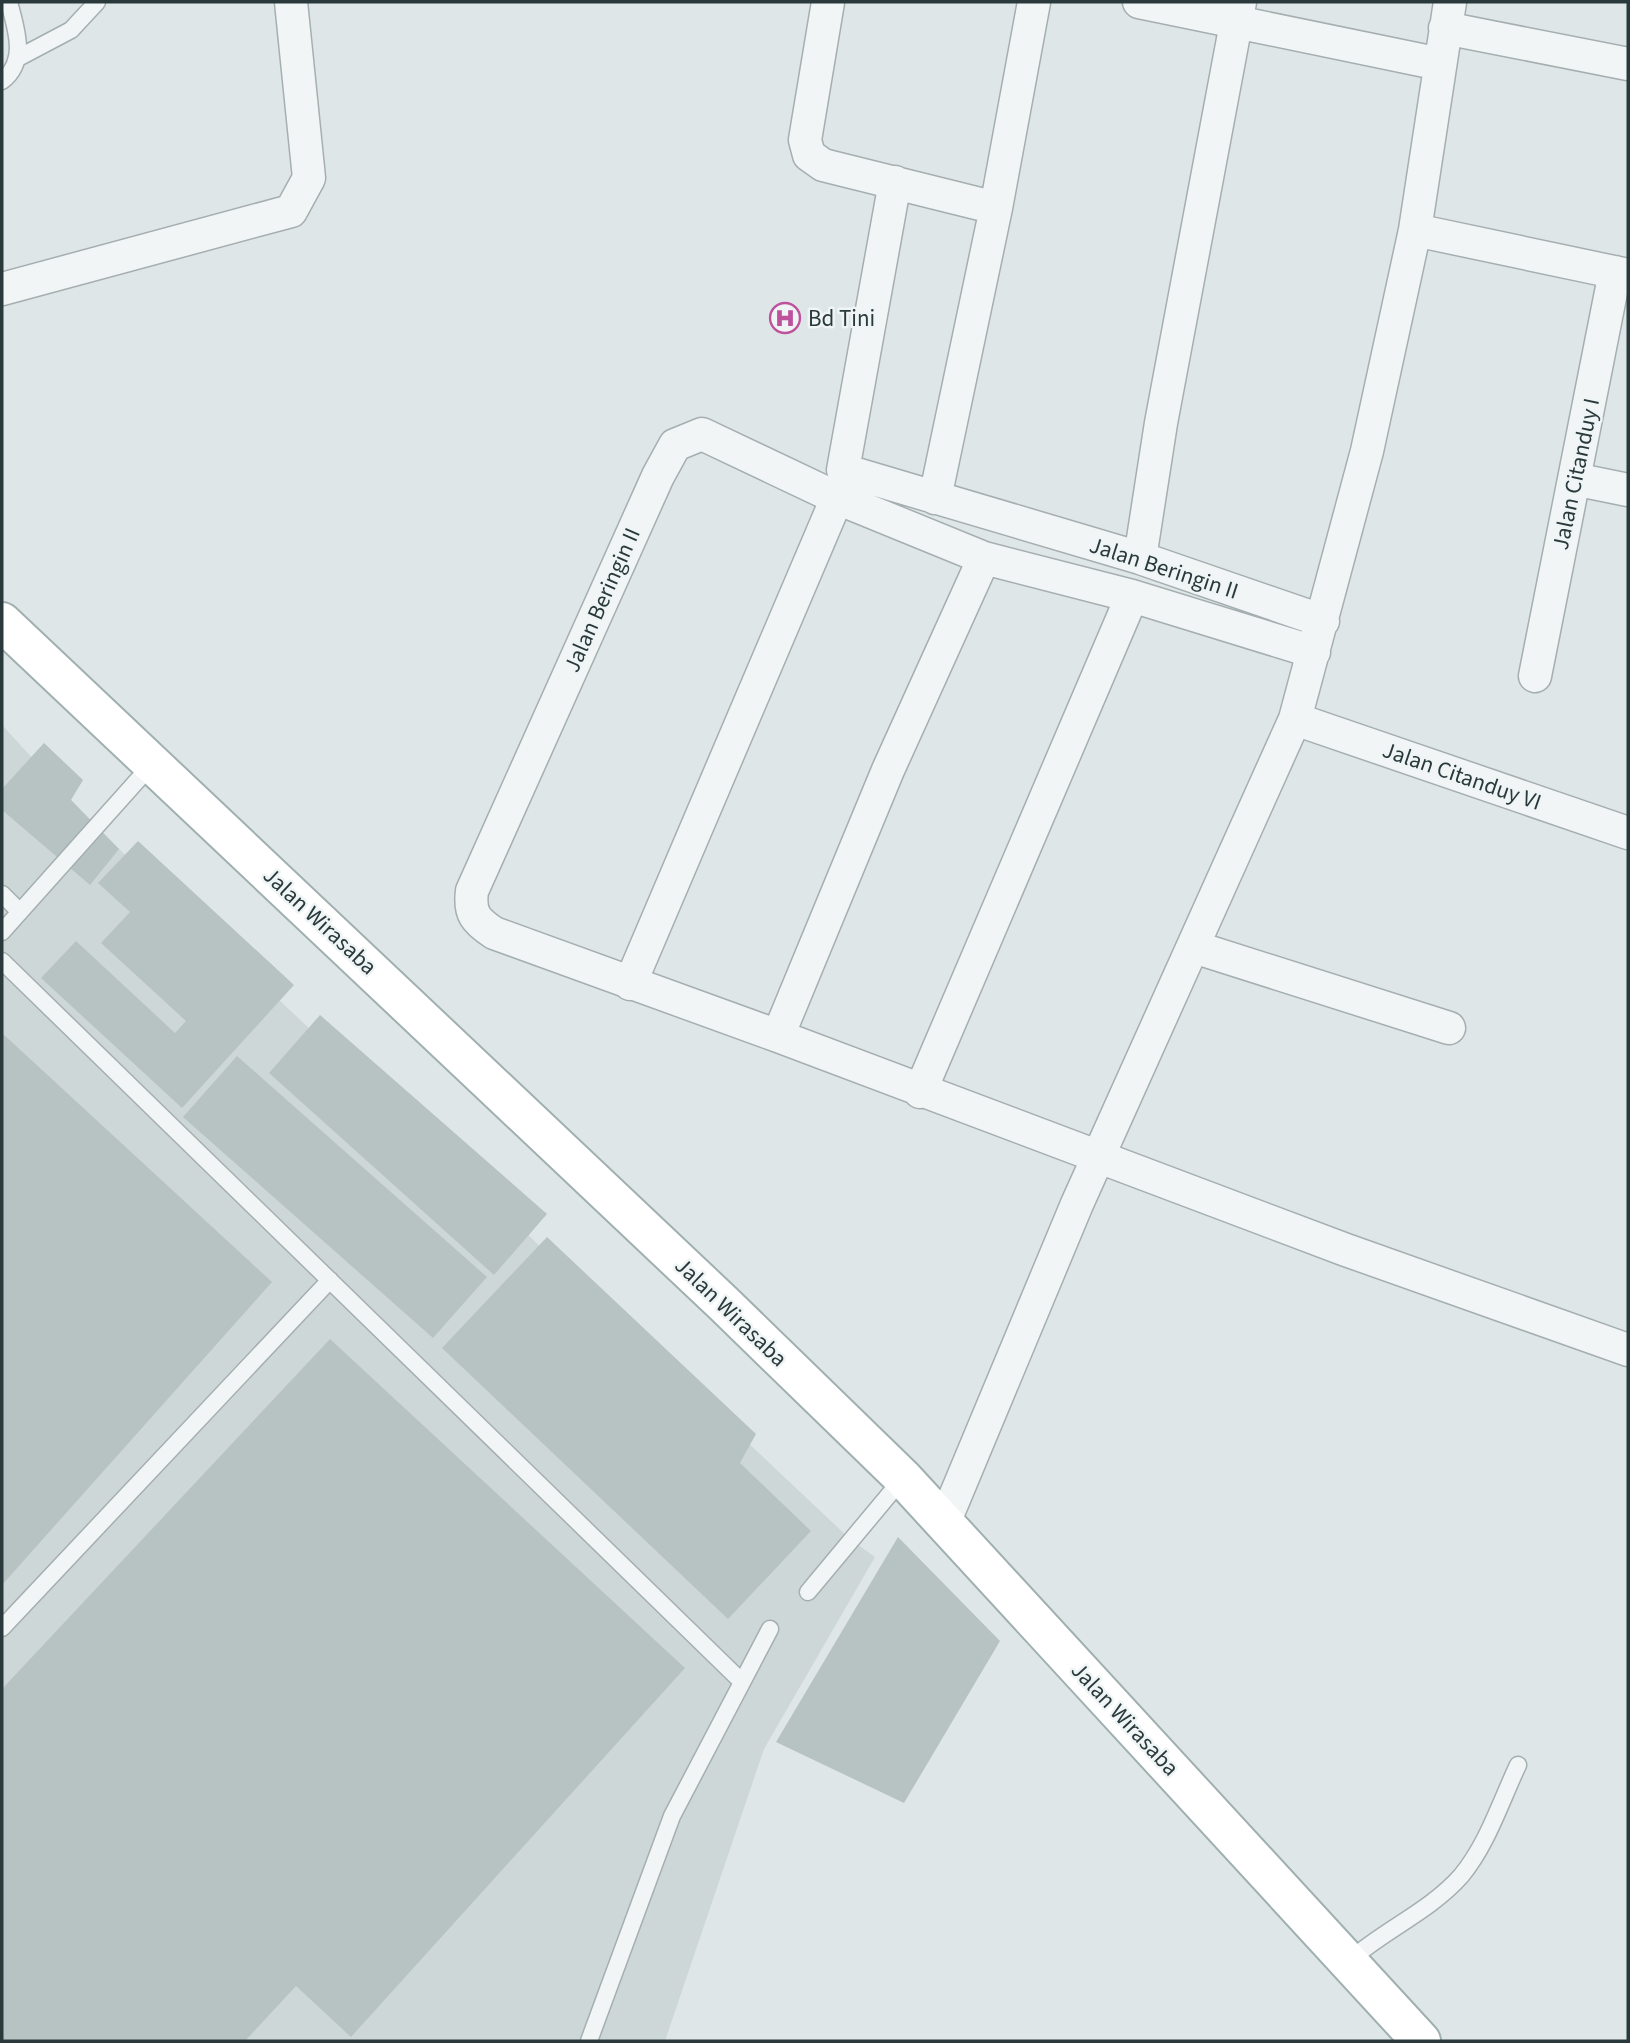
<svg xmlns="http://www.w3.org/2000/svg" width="1630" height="2043" viewBox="0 0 1630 2043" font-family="'Source Sans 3',sans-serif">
<rect width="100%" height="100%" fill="#dfe6e7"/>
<path fill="#ced7d8" d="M2,725L97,828L850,1539L875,1557L764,1749L665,2041H2Z"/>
<path fill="#b7c2c3" d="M44,743L83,780L71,800L119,849L90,885L2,810V789Z
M138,841L294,985L182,1108L41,978L76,941L175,1033L186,1021L101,943L130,912L98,883Z
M320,1015L547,1214L494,1275L269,1073Z
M2,1033L272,1282L2,1585Z
M237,1056L487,1277L433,1338L183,1117Z
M547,1237L756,1434L740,1463L811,1531L728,1619L442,1348Z
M330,1339L685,1668L351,2037L296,1986L245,2041H2V1689Z
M898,1537L1000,1641L904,1803L776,1742Z"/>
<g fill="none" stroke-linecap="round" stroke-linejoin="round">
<g stroke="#a5afb0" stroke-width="19">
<path id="service" d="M18,58L71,30L97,2
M2,81C28,61 16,29 9,2
M2,894L20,912
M2,932L153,763
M2,961L741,1681
M808,1592L903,1478
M2,1628L330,1280
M1349,1961C1384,1930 1430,1911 1461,1876C1487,1845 1501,1801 1518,1765
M589,2041L672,1816L770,1629"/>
</g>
<g stroke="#a5afb0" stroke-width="35">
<path id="minor" d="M828,2L805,140L809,155L823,165L996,208
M1139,2L1440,64
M1445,28L1628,64
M895,182L843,470L1140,558L1323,621
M1415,230L1628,275
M2,289L291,211L309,178L291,2
M1574,479L1628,490
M935,498L996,208L1034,2
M1140,558L1161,423L1240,2
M1314,652L1132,596L984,558L837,498L702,434L675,445L658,476L472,891C469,914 476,921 494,933L778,1036L1346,1250L1628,1350
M1535,676L1615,272
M1295,719L1628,833
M1194,947L1449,1028
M630,984L837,498
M778,1036L888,770L984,558
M920,1092L1132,596
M944,1523L1077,1204L1295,719L1367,451L1415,230L1450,2"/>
</g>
<g stroke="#a0b0b1" stroke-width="42">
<path id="primary" d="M2,622L724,1304L903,1478L1421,2041"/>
</g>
<use href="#service" stroke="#f2f5f6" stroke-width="16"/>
<use href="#minor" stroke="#f2f5f6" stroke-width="32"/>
<use href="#primary" stroke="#fff" stroke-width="38"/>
</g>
<defs>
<g id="hospital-ring" transform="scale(1.575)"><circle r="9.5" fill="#eff4f5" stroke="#bf529c" stroke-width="1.5"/><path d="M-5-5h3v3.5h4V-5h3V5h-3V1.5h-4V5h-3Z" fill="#bf529c"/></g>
</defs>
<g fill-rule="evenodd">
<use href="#hospital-ring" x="785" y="318"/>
</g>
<g text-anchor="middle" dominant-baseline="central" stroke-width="5" stroke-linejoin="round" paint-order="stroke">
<g font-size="23" fill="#2a3a3c" stroke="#eff4f5" text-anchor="start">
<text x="808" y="318">Bd Tini</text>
</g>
<g font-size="23" fill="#2a3a3c" stroke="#eff4f5">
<text transform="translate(1576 474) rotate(-78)">Jalan Citanduy I</text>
<text transform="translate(1164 568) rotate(18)">Jalan Beringin II</text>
<text transform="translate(602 600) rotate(-66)">Jalan Beringin II</text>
<text transform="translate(1462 776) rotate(19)">Jalan Citanduy VI</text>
<text transform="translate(320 921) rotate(43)">Jalan Wirasaba</text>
<text transform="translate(731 1312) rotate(44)">Jalan Wirasaba</text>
<text transform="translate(1125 1719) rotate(47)">Jalan Wirasaba</text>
</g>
</g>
<rect width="1630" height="2043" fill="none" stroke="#2a3a3c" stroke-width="7"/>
</svg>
